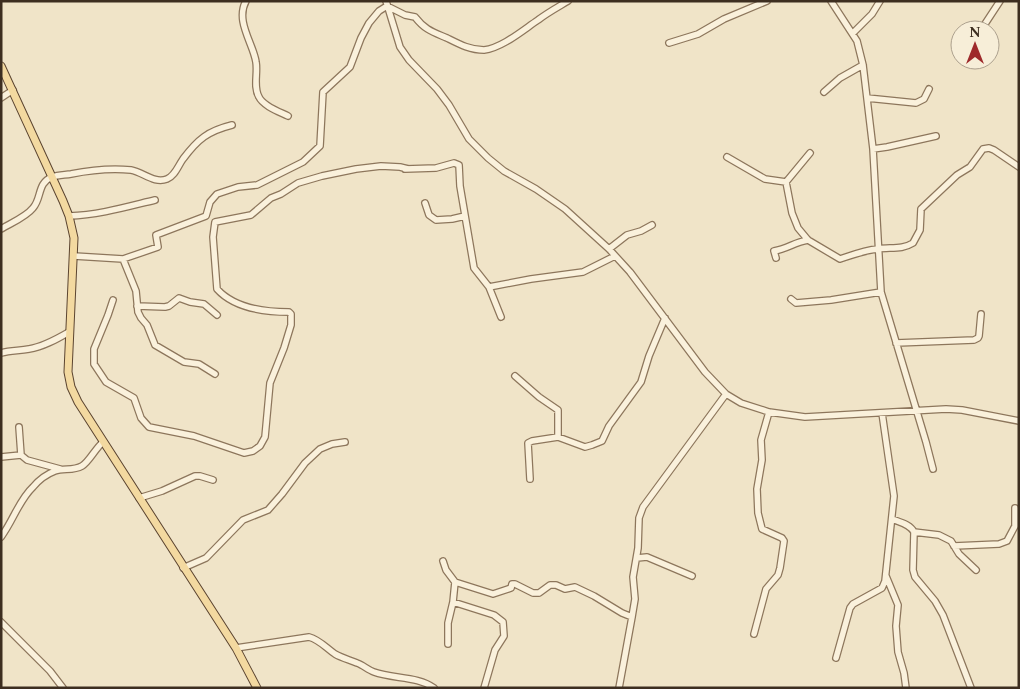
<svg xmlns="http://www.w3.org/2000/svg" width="1020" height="689" viewBox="0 0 1020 689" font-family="Spectral,serif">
<rect width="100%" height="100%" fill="#f0e4c8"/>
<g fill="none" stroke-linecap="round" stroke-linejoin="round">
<g stroke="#8d765c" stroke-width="8">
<path id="minor" d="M246,1C235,21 253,43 256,62C258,73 253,87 259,97C263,106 280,112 288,116
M386,1L400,47L409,60L437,89L449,105L469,139L488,158L504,171L536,189L565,209L609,249L630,272L705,372L726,394L741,403L769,412L805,417L946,409L962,410L1019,421
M831,1L857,41L863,65L873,149L881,292L926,442L933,469
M981,30L1000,1
M853,33L872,14L880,1
M669,43L698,34L724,19L767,1
M824,92L840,78L863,65
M1,98L13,90
M867,98L916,103L924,99L929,89
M873,149L887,147L936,136
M810,153L786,182L792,213L798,228L808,240L840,259C852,255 865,250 878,249C890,247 902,250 913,243L920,230L921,209L957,175L970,167L983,149L989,148L994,150L1019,167
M727,157L765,179L786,182
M405,169L436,168L454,163L459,165L460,186L474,268L489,287L501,317
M425,203L429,215L436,220L452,219L465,216
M69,216C99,215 126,207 155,200
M1,229C11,223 26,217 33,208C42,198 37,183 52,177C58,175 65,175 71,174C91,170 110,168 131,170C143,172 154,184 167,179C175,176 178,166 183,159C198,139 208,131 232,125
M609,249L627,235L641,231L652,225
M74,256L123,259L158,247L156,235L206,216L210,202L217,194L238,187L257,185L303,162L320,146L323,92L350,67L361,38L369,23L379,11L387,6L405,15L415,17C425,30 433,32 447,38C459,44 470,50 484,50C502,48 523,30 538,20C547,13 558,7 568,1
M776,258L774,251C787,249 795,242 808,240
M123,259L136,291L138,312L141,318L147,325L155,345L184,362L199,364L215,374
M489,287L531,279L583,272L615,256
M791,299L796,303L831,300L881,292
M113,300L108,315L94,349V364L106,382L134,398L141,418L149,427L194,436L244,453L253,451L260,446L265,437L270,383L284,348L291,325V314L289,312C265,312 234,308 217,289L213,237L215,222L251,215L271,198L281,194L298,183L322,176L356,169L381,166L400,167L408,169
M137,306L165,307L169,306L179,298L190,302L204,304L217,315
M896,343L974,340L978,338L979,336L981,314
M1,353C11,350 19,351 29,349C43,347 57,339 69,332
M515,376L539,397L558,410V437
M19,427L21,455L27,460L60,469
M1,457L21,455
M530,479L528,443L532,441L558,437L585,447L592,445L602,441L609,426L641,382L649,356L665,318
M139,498L162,491L195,476H200L213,480
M892,519C899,522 910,524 914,532L913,570L915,577L935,601L943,615L971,688
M914,532L939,535L951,541L959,554L976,570
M1,537C13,521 19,500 33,487C38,481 47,474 55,471C64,468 73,471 82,466C89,462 95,449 103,442
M954,546L999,544L1007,541L1015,526V508
M637,558L647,557L692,576
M443,561L446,570L455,582L493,594L511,588L512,584H515L533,593H539L550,585H556L565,589L575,587L594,596L622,613L632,617
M183,568L206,558L243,520L268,510L282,494L305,463L320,449L332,444L345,442
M886,576L898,605L896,626L898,652L904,673L906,688
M453,602L494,615L503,622L504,636L495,650L484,688
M1,622L50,671L63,688
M754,634L766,589L778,575L780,568L784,541L782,538L762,529L758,513L757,489L762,460L761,440L769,412
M448,644V623L453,602L455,582
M236,648L309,637C320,640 326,648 335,654C342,658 350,660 357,663C363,665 368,670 374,672C393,679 418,676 434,688
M836,658L850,608L853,604L882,588L885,581L894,496L882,413
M619,688L632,617L635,599L633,577L638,548L639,518L643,507L726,394"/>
</g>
<g stroke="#5b4430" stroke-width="9">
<path id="major" d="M1,66L63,201L69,216L74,238L68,372L71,387L78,402L236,648L257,688"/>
</g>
<use href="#minor" stroke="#faf1dc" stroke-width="5.5"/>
<use href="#major" stroke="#f3d9a0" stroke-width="7"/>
</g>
<rect width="1020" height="689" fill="none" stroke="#3d2e20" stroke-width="5"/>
<g transform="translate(975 45)"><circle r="24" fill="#f7eed8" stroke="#ada18e"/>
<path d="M0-4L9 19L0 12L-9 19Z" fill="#9e2a2b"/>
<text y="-8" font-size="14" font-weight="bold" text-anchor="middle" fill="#3d2e20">N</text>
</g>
</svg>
